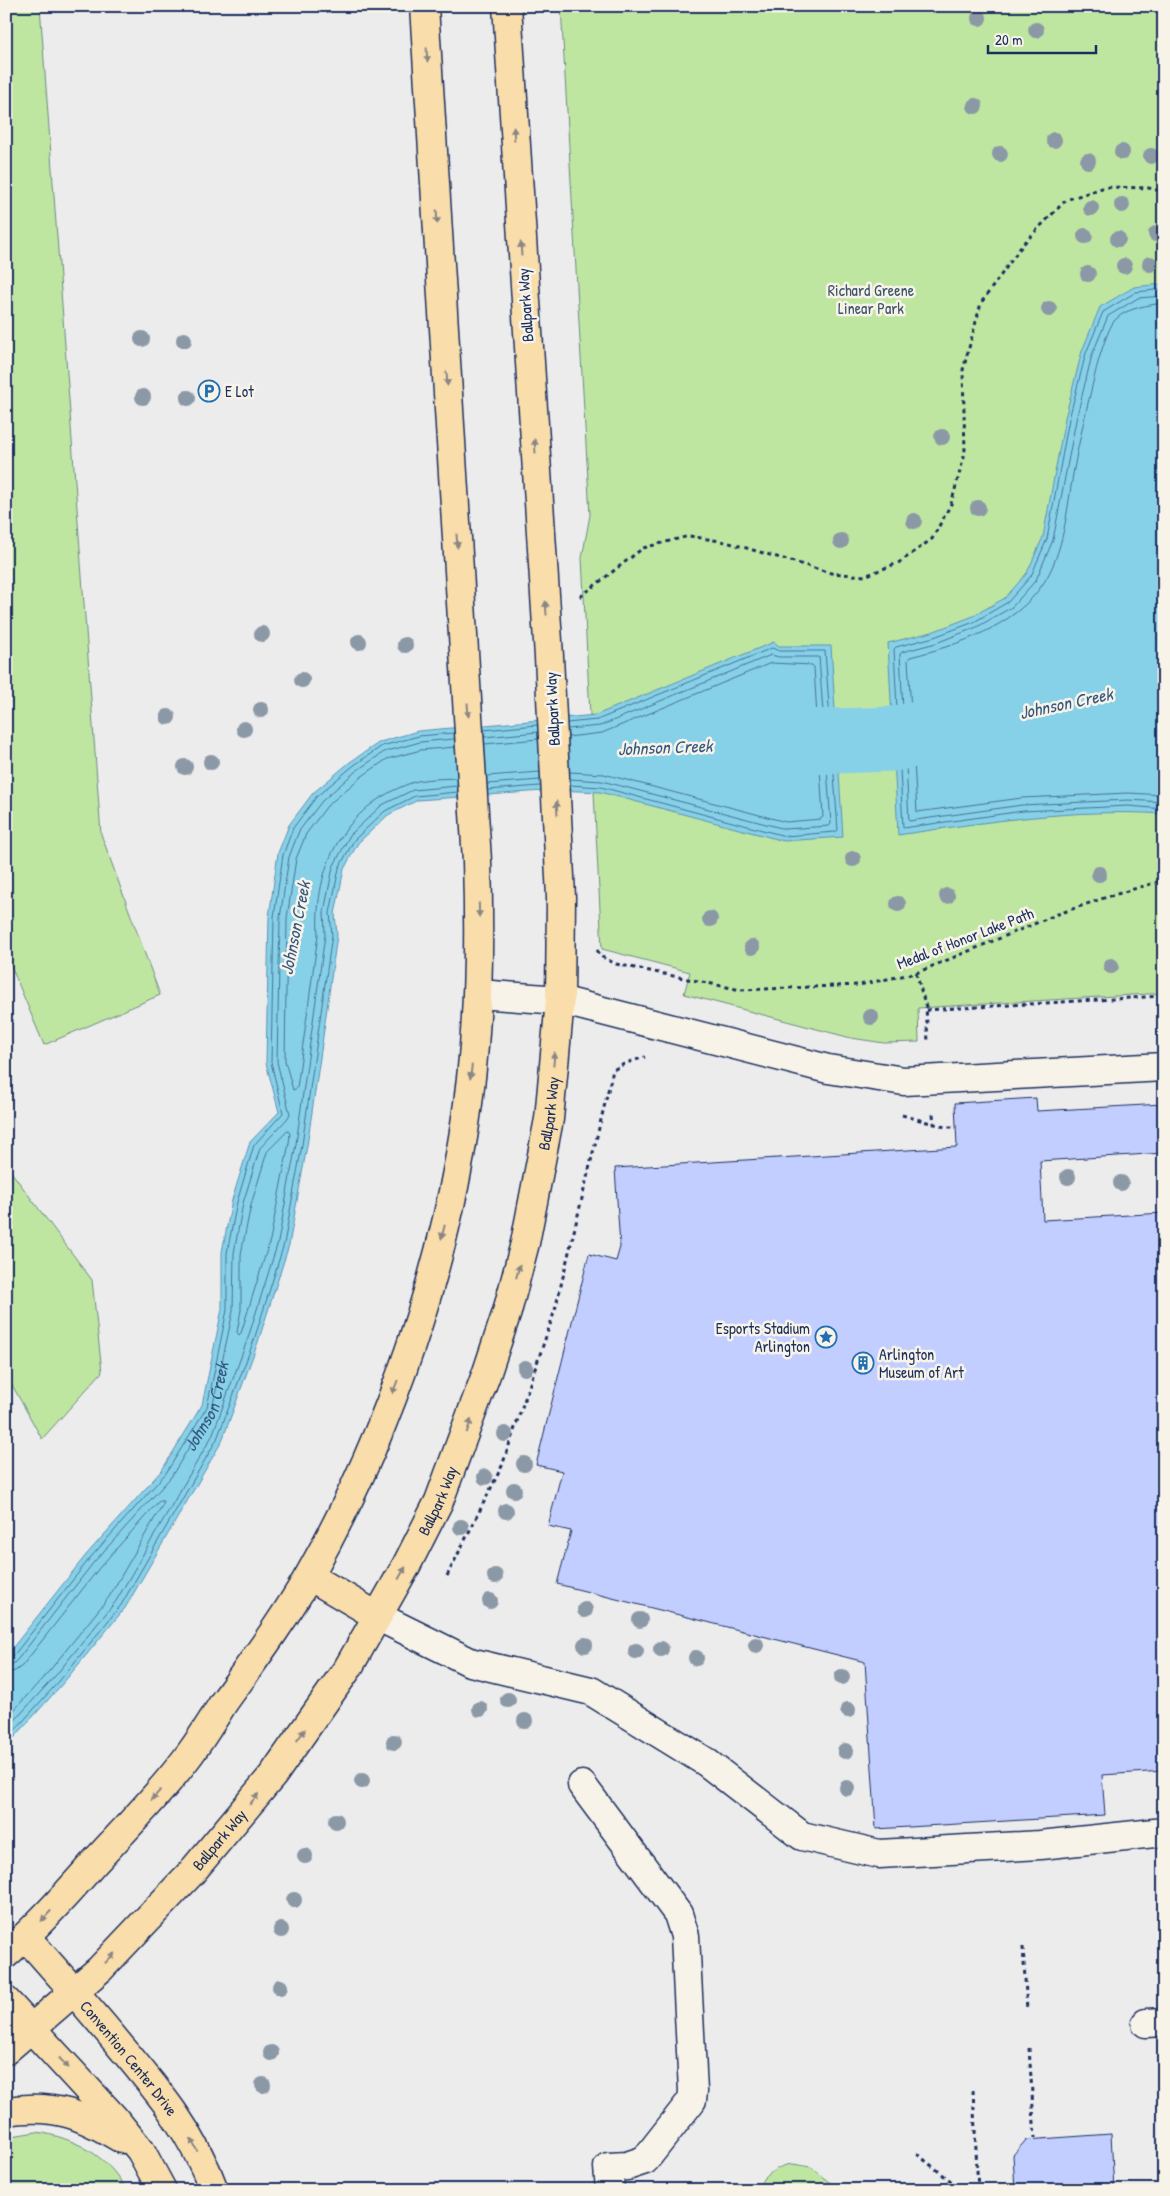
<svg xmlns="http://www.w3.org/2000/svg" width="1170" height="2196" viewBox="0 0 1170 2196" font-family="'Patrick Hand',sans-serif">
<rect width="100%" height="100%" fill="#ececed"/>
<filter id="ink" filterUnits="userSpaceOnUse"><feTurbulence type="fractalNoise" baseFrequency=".02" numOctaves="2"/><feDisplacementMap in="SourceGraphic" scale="10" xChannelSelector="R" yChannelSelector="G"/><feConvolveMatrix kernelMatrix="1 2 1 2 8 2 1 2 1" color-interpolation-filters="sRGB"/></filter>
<g filter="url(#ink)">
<path fill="#bfe6a1" stroke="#6d8a80" d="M6,6H40L101,834L160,995L44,1045L6,954Z
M561,6H1164V993L918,1008L919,1042L884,1043L851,1038L684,994L690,972L602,949L582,558L590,515Z
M6,1165L92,1280L102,1372L42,1439L6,1374Z
M36,2132C73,2137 108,2155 126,2190H6V2137Z
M793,2164L811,2167L840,2190H754C765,2177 776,2165 793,2164Z"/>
<path fill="#87d1e8" stroke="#5c90b1" d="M1162,284L1164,814C1074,808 986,822 898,835L888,643L932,632L971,617L1005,598L1027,573L1043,537L1065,418L1082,351L1100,307L1134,287Z
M774,642L779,646H831L843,837L784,841L600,792L557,790L418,800L388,815L358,843L344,869L335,914L337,935L322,1044L307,1146L289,1245L258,1342L222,1441L125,1608L64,1682L6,1747V1656L86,1555L162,1470L202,1405L222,1309V1252L232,1200L250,1142L279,1112L266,1063L269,917L278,853L289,825L313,793L350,762L380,742L418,731L596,715Z"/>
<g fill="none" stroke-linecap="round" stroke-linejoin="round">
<g stroke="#467095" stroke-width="1">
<path d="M1164,289L1136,292L1103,312L1086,353L1069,419L1047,539L1031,576L1008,602L974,622L934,637L896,647L894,649L903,828L1023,811L1128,806L1164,809"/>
<path d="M1164,296L1138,298L1108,316L1092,355L1076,420L1053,540L1036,580L1012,607L977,627L936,643L902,652L900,654L909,821L1022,805L1128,800L1164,802"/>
<path d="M1164,303C1148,305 1126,308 1115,320C1107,329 1098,362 1095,374C1087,407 1079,440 1073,474C1067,510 1064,552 1043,584C1014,627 958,645 910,657L908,660L917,812L1022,798L1128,793L1164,795"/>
<path d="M567,723L597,720L772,648L779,651H825L838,830L835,832L785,836L601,787L570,785"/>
<path d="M568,729L600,726L771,655L779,657H819L831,824L829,826L785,829L602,781L570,779"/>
<path d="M484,730L537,725"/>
<path d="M484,737L538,732"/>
<path d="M568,737L602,733L771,663L812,665L814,667L823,817L821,819L786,822L604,774L570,772"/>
<path d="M485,744L538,739"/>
<path d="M455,747L421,750L387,759L361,777L327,806L306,834L296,859L287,918L285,1061L293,1090L297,1088L318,935C314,866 344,807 411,783C424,778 443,779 457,778"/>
<path d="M487,776L540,772"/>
<path d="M487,784L540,780"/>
<path d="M488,790L540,786"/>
<path d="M288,1131L290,1133L289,1143L270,1240L241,1333L239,1335L237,1332L241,1310V1254L251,1205L267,1152Z"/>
<path d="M6,1659L14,1655L90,1558L166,1473L207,1407L227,1310V1253L237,1202L254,1145L283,1113L271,1062L274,917L283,855L293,828L317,796L353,766L382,746L419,736L454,733"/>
<path id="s1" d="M6,1665L13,1664L18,1659L94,1562L171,1477L212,1409L233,1311L234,1253L243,1203L260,1148L287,1119L290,1114L277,1062L280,918L289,857L299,831L322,801L356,771L384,752L420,742L454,739"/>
<path d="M6,1673L15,1671L22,1666L100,1567L159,1501H163V1504L109,1597L50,1670L6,1719"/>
<path d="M6,1730L56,1675L116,1601L212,1436L248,1338L278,1242L296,1144L325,935L324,912L333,867L350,835L382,805L413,790L457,786"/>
<path d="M6,1740L61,1679L121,1605L217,1439L254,1340L284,1244L302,1145L332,935L330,913L339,868L354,840L385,811L415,796L458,792"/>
</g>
<path stroke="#87d1e8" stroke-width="65" d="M747,744L893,739L982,721"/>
</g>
<path fill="#c1ceff" stroke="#1b2f5e" d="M1036,1098L1037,1111L1163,1104L1164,1153L1040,1161L1043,1220L1164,1213V1771L1102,1775L1105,1815L876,1829L865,1662L557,1584L571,1531L548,1526L562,1471L536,1465L589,1254L616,1261L620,1247L615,1168L957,1147L955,1103Z
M1111,2134L1114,2190H1015L1013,2155L1026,2140Z"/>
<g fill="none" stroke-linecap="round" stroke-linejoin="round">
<g stroke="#1b2f5e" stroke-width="31">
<path id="minor" d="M478,994L560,1000L828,1069L904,1081L1164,1067
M377,1616L470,1662L591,1691L706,1762L802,1836L879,1854L1040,1845L1164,1832
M582,1785L678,1914L685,1936L693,2091L692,2100L645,2160L627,2166L608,2167L610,2190
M1146,2023L1164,2022"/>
</g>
<g stroke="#1b2f5e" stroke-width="31">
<g id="major">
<path d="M309,1576L377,1616"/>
<path id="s2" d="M26,1937C58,1973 90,2009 121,2047C159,2092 193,2132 214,2190"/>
<path d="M6,1954C38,1926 65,1896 92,1865C124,1830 158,1796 186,1759C200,1741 212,1721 224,1702C254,1660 285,1618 310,1574C398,1417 460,1226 474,1046C479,984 479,923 477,861L424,6"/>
<path d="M6,2001L114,2118L141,2151L162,2190"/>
<path id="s3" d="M6,2050L100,1969L191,1873L273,1775L348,1668L406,1566L439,1501L487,1372L507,1312L525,1243L549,1119L560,1000L561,897L549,657L507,6"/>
<path d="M6,2111C55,2103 82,2115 122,2139"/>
</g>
</g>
<path stroke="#1b2f5e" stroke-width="3" stroke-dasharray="4 4" stroke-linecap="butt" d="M580,597L643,548L689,536L726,542L831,573L865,576L900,562L932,539L951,504L965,453L963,370L981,303L1023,244L1066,200L1105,187L1149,188L1164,192
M597,950L602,957L616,964L741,990L859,985L916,973L1058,914L1107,897L1164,880
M916,973L926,1007L928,1042
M926,1010L1164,996
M933,1114L934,1123
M902,1115L945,1127H956
M447,1576L502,1466L555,1310L613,1070L626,1063L645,1057
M1023,1947L1027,2010
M1029,2048L1035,2138
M973,2090L978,2190
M917,2154L962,2190"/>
<use href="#minor" stroke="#f7f3e8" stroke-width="28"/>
<use href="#major" stroke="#f9ddab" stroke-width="28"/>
</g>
<g fill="#8b98a6">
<circle cx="979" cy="18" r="8"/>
<circle cx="1036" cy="30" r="8"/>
<circle cx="975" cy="106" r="8"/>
<circle cx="1054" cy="140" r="8"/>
<circle cx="1122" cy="152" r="8"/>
<circle cx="1000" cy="154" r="8"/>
<circle cx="1151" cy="156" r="8"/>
<circle cx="1088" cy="161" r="8"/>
<circle cx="1122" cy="205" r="8"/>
<circle cx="1091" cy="208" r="8"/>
<circle cx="1156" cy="234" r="8"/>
<circle cx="1085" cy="236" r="8"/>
<circle cx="1118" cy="239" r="8"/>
<circle cx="1150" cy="264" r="8"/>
<circle cx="1124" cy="266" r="8"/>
<circle cx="1088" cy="274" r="8"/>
<circle cx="1049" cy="309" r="8"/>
<circle cx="142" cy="339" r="8"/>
<circle cx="184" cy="340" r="8"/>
<circle cx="143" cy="397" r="8"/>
<circle cx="188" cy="398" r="8"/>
<circle cx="942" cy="437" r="8"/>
<circle cx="978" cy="508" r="8"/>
<circle cx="914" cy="521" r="8"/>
<circle cx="841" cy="541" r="8"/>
<circle cx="262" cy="634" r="8"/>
<circle cx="359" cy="642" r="8"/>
<circle cx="405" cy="645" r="8"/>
<circle cx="302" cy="680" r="8"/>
<circle cx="261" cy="710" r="8"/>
<circle cx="168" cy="717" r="8"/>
<circle cx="244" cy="729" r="8"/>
<circle cx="211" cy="762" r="8"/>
<circle cx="185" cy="767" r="8"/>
<circle cx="853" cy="859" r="8"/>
<circle cx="1099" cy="874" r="8"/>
<circle cx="947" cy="896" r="8"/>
<circle cx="898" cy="904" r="8"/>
<circle cx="710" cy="919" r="8"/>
<circle cx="752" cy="947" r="8"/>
<circle cx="1111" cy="966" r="8"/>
<circle cx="871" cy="1017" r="8"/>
<circle cx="1068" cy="1177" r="8"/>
<circle cx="1121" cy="1183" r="8"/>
<circle cx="525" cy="1368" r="8"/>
<circle cx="505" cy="1434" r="8"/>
<circle cx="524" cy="1464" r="8"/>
<circle cx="485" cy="1477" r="8"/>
<circle cx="514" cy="1490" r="8"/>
<circle cx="506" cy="1511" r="8"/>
<circle cx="461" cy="1527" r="8"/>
<circle cx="495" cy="1576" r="8"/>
<circle cx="490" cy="1601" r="8"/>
<circle cx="585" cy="1610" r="8"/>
<circle cx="640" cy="1620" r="8"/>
<circle cx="585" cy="1645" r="8"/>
<circle cx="756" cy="1645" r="8"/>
<circle cx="661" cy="1649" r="8"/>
<circle cx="636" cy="1651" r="8"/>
<circle cx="696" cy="1658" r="8"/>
<circle cx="842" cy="1677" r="8"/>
<circle cx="508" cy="1700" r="8"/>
<circle cx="480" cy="1709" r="8"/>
<circle cx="848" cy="1710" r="8"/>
<circle cx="525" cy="1721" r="8"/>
<circle cx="394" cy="1742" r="8"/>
<circle cx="845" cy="1751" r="8"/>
<circle cx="362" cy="1781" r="8"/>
<circle cx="847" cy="1788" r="8"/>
<circle cx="336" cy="1821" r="8"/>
<circle cx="305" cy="1856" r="8"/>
<circle cx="294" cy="1900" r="8"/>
<circle cx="281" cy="1930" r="8"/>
<circle cx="280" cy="1987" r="8"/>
<circle cx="271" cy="2053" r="8"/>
<circle cx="263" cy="2085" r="8"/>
</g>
<defs><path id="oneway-solid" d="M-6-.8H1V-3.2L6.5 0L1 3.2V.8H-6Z" transform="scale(1.25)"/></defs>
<g fill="#8a8684">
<use href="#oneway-solid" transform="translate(427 55) rotate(87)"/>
<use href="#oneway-solid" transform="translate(514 134) rotate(-93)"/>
<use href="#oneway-solid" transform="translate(437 217) rotate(87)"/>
<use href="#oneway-solid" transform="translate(521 249) rotate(-94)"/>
<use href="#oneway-solid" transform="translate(447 379) rotate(86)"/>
<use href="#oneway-solid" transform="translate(535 446) rotate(-94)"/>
<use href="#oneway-solid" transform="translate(457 541) rotate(86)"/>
<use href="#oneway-solid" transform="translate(546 608) rotate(-94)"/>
<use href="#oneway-solid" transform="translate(468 710) rotate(86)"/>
<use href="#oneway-solid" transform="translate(557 808) rotate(-93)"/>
<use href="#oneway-solid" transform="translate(479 910) rotate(89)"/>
<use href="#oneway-solid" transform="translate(554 1059) rotate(-85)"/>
<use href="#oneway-solid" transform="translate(471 1072) rotate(97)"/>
<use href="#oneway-solid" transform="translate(443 1232) rotate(104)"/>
<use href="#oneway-solid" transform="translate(518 1271) rotate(-75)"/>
<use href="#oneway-solid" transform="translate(395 1387) rotate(111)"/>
<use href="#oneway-solid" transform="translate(469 1426) rotate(-71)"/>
<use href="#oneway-solid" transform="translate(402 1573) rotate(-60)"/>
<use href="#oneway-solid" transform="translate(301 1735) rotate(-55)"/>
<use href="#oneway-solid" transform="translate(156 1795) rotate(131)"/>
<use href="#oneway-solid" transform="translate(254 1799) rotate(-51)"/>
<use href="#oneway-solid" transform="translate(46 1916) rotate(133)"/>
<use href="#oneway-solid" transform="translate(110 1958) rotate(-46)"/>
<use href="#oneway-solid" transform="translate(64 2063) rotate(47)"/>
<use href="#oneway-solid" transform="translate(194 2145) rotate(-118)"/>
</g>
</g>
<defs>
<g id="parking-ring" transform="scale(1.125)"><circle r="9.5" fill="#f7f3e8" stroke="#1f6fb2" stroke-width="1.5"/><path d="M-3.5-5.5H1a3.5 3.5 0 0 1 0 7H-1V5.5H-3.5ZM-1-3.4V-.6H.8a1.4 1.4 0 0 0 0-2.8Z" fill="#1f6fb2"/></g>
<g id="sight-ring" transform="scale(1.125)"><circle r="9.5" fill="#f7f3e8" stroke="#1f6fb2" stroke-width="1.5"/><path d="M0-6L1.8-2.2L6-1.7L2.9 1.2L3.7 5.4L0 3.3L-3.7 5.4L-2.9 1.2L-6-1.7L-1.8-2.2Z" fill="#1f6fb2"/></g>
<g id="building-ring" transform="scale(1.125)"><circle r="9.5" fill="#f7f3e8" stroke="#1f6fb2" stroke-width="1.5"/><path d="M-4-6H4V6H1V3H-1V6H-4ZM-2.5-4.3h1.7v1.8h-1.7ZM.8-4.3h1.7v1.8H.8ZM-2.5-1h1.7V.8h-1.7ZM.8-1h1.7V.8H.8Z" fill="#1f6fb2"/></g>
</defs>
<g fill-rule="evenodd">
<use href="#parking-ring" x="209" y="391"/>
<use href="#sight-ring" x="826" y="1337"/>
<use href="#building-ring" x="863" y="1363"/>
</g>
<g text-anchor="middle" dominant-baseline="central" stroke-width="5" stroke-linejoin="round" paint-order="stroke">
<g font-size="16" fill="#3c546b" stroke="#f7f3e8">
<text x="871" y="290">Richard Greene<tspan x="871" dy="18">Linear Park</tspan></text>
</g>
<g font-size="16" fill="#1b2f5e" stroke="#f7f3e8">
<text transform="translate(525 305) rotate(-94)">Ballpark Way</text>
<text transform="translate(552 709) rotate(-93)">Ballpark Way</text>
<text transform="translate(965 938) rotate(-21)">Medal of Honor Lake Path</text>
<text stroke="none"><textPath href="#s3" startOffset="1109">Ballpark Way</textPath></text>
<text stroke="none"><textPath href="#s3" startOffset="705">Ballpark Way</textPath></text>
<text stroke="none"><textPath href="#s3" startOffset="300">Ballpark Way</textPath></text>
<text stroke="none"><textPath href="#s2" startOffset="159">Convention Center Drive</textPath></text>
</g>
<g font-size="16" fill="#1b2f5e" stroke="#f7f3e8" text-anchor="start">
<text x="225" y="391">E Lot</text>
<text x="810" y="1328" text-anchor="end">Esports Stadium<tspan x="810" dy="18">Arlington</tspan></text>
<text x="879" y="1354">Arlington<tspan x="879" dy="18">Museum of Art</tspan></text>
</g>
<g font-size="18" font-style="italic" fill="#365880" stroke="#f7f3e8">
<text transform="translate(1066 703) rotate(-12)">Johnson Creek</text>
<text transform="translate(665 747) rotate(-2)">Johnson Creek</text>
<text transform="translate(295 928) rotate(-79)">Johnson Creek</text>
<text stroke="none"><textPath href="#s1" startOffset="332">Johnson Creek</textPath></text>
</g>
</g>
<rect width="1170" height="2196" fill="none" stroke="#f7f3e8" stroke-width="25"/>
<rect x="12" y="12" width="1145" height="2171" fill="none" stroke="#1b2f5e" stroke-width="2" filter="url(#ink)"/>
<path d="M988 45v8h108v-8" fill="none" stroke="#1b2f5e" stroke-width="2.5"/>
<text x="995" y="45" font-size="15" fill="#1b2f5e" stroke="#f7f3e8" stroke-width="4" paint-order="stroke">20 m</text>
</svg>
